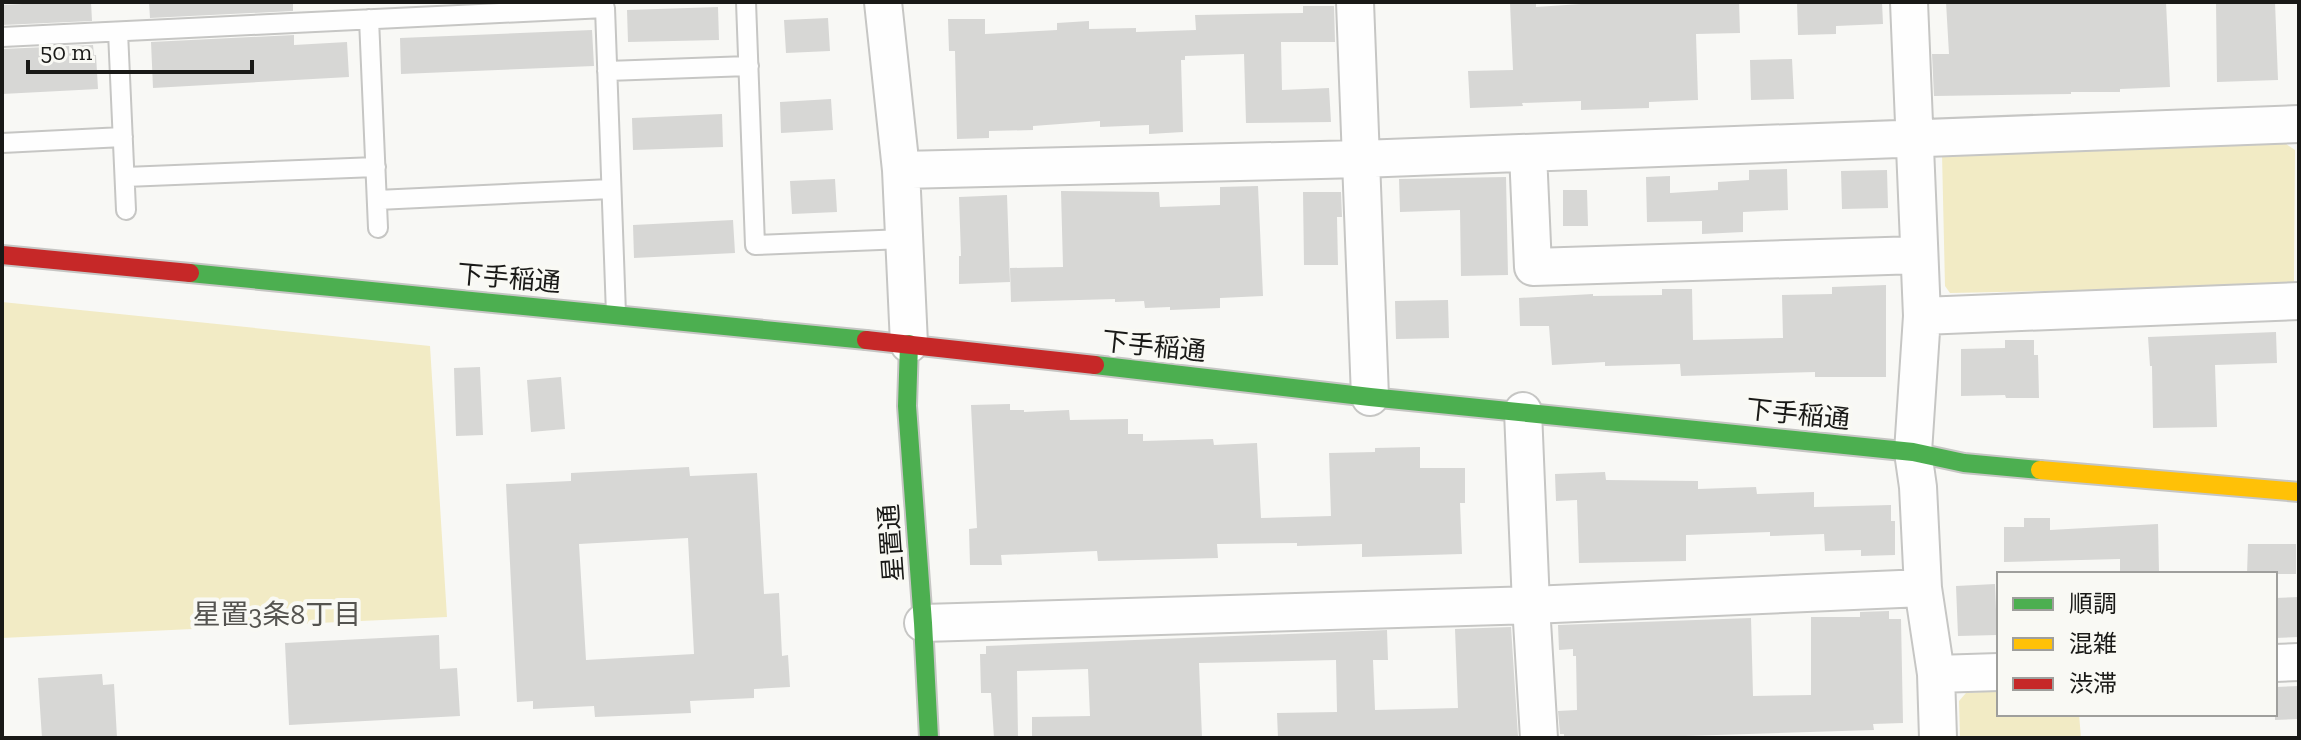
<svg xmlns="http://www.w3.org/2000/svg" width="2301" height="740" viewBox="0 0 2301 740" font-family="'Zilla Slab','Noto Sans JP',serif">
<rect width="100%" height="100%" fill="#f8f8f5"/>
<path fill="#f2ebc5" d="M2277,138L2295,150L2294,283L2277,286L1950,293L1945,286L1942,154Z
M2,302L430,346L447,617L2,638Z
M1999,691V714H2079L2081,738H1960L1959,701L1966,693Z"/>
<path fill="#d7d7d5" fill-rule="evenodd" d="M63,2H91L92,21L2,25V5Z
M149,2H293V11L150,18Z
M1536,2V7L1611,2H1739L1740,33L1696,34L1698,100L1649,102V108L1581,110V101L1522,103L1523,106L1470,108L1468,71L1513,70L1510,3Z
M1797,2H1882L1883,24L1836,26V34L1798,35Z
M1946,2H2166L2170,87L2120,89V92H2071V94L1934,96L1932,54H1949Z
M2216,2H2275L2278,80L2217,82Z
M1303,6H1334L1335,42H1281L1282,90L1329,88L1331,122L1246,123L1244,54L1185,56V60H1181L1183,132L1149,134V125L1100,127V121L1033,126V130L989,131V138L957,139L955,51H949L948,19H985V34L1057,30V23L1089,21V29L1136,28V32L1196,30L1195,15L1303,13Z
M718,7L719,40L628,42L627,10Z
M828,18L830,51L786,53L784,20Z
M592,30L594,66L401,74L400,38Z
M294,35V45L347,42L349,77L153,88L151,42Z
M93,45L94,55H96L98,89L2,94V49Z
M1792,59L1794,99L1751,100L1750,60Z
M831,99L833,130L781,133L780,102Z
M722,114L723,147L633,150L632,118Z
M1787,169L1788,210L1743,212V232L1702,234V221L1647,222L1646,177L1670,176V193L1718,190V182L1749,180V170Z
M1887,170L1888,208L1842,209L1841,171Z
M1506,177L1508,275L1461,276L1460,210L1400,212L1399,179Z
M835,179L837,212L792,214L790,181Z
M1258,186L1263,296L1220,298V308L1170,310V307L1145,308L1144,301L1115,302V299L1011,302L1010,268L1063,267L1061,191L1159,192L1160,207L1220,205V187Z
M1563,190H1587L1588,226H1563Z
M1303,192H1341L1342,217H1337L1338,265H1304Z
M1007,195L1010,282L959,284V256H961L959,197Z
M733,220L735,253L634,258L633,225Z
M1886,285V377H1815V372L1681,376L1680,364L1605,366V362L1552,365L1549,326H1520L1519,298L1593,294V296L1662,295V289H1692L1693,340L1783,338L1782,295L1832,294V287Z
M1448,300L1449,338L1396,339L1395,301Z
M2276,332L2277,363L2215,365L2217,427L2153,428L2152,366H2150L2148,337Z
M2005,340H2034V355H2038L2039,398H2006L2005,395L1961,396V349L2005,348Z
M480,367L483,435L456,436L454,368Z
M561,377L565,429L531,432L527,380Z
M1010,404V410H1024V412L1069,410L1070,420L1128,419V434H1143V441L1213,439L1214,445L1257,443L1261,518L1331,516L1329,453L1375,452V448L1420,447V468H1465V503H1460L1462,554L1362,557V544L1297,546V543L1217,544L1218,558L1098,561L1097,551L1001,555L1002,565H970L969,529L977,528L971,405Z
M689,467L690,476L757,473L764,594L779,593L782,656L788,655L790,687L754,689V698L690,701L691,713L595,717L594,706L533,709V701L517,702L506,484L571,481V473ZM688,538L694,654L586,660L579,544Z
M1605,472L1606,480L1698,481V489L1756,487L1757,494L1814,492V507L1891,505V521H1895V555L1861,556V550L1825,551L1824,534L1770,536V532L1686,535V561L1579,563L1577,500L1556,501L1555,474Z
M2024,518H2050V530L2158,524L2159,572H2120V559L2004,562V527H2024Z
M2248,544H2296V574H2247Z
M1995,584L1997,635L1958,636L1956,586Z
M2299,597V637L2275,638V598Z
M1889,611V619H1901L1903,723L1873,724L1874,730L1685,736V738H1564V734H1560L1558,711L1577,710L1576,656H1573V649L1559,650L1558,625L1751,618L1753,696L1811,695V617H1860V612Z
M1511,627L1518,736L1456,738H1278L1277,713L1337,712L1336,660L1199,663L1202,738H1032V717L1090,716L1088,669L1017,671L1018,738H994L991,693H981L980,654H986V646L1387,630L1388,660H1373L1375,710L1458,708L1455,629Z
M439,635L440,669L457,668L460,716L289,725L285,643Z
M102,674L103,685L114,684L117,738H42L38,678Z
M2299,686V719L2275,720V687Z"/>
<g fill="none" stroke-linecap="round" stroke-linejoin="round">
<g stroke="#c6c6c4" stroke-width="22">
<path id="lane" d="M746,2L755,245L904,239
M369,19L378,228
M118,32L126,210
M2,37L605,8L616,314
M607,71L749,66
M2,143L123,137
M125,177L376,167
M377,200L611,189"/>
</g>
<g stroke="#c6c6c4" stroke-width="40">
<path id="street" d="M883,2L901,170L909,344
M1355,2L1370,397
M1909,2L1922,316L1913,452L1918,487L1923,588L1936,674L1938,738
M1528,153L1533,267L1919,255
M901,170L1361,159L2299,124
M1922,316L2299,301
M1523,411L1531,605L1539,738
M923,623L1531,605L1923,588
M2275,663L2299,662
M1936,674L1999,672"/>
</g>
<g stroke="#c6c6c4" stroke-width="22">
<path id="fast" d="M190,273L866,340
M909,344L907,406L923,623L929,738
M1095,365L1370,397L1913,452L1964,463L2040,470"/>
</g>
<g stroke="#c6c6c4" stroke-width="22">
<path id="slow" d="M2040,470L2299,492"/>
</g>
<g stroke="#c6c6c4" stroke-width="22">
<path id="jam" d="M2,255L190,273
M866,340L1095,365"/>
</g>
<use href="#lane" stroke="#fefefe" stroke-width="18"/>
<use href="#street" stroke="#fefefe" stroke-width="36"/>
<use href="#fast" stroke="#4caf50" stroke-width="18"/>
<use href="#slow" stroke="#ffc107" stroke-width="18"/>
<use href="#jam" stroke="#c62828" stroke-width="18"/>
</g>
<g text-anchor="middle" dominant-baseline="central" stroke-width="8" stroke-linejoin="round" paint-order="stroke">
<g font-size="26" fill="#191917" stroke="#f9f9f4">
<text transform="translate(509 278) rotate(5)">下手稲通</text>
<text transform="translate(1154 346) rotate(6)">下手稲通</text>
<text transform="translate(1798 414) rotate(6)">下手稲通</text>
<text transform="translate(891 543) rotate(-94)">星置通</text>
</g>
<g font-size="28" fill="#555450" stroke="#f9f9f4">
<text x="277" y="614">星置3条8丁目</text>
</g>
</g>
<rect width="2301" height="740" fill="none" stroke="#191917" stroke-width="8"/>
<rect x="1997" y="572" width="280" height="144" fill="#f9f9f4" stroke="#9f9f9c" stroke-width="2"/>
<rect x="2013" y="598" width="40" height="12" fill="#4caf50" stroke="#9f9f9c" stroke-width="2"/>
<text x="2069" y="612" font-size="24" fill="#191917">順調</text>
<rect x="2013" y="638" width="40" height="12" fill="#ffc107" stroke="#9f9f9c" stroke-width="2"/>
<text x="2069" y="652" font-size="24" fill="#191917">混雑</text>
<rect x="2013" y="678" width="40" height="12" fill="#c62828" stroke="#9f9f9c" stroke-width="2"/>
<text x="2069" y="692" font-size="24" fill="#191917">渋滞</text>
<path d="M28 60v12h224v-12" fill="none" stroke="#191917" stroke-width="4"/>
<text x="40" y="60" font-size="24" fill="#191917" stroke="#f9f9f4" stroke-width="6" paint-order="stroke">50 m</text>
</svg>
